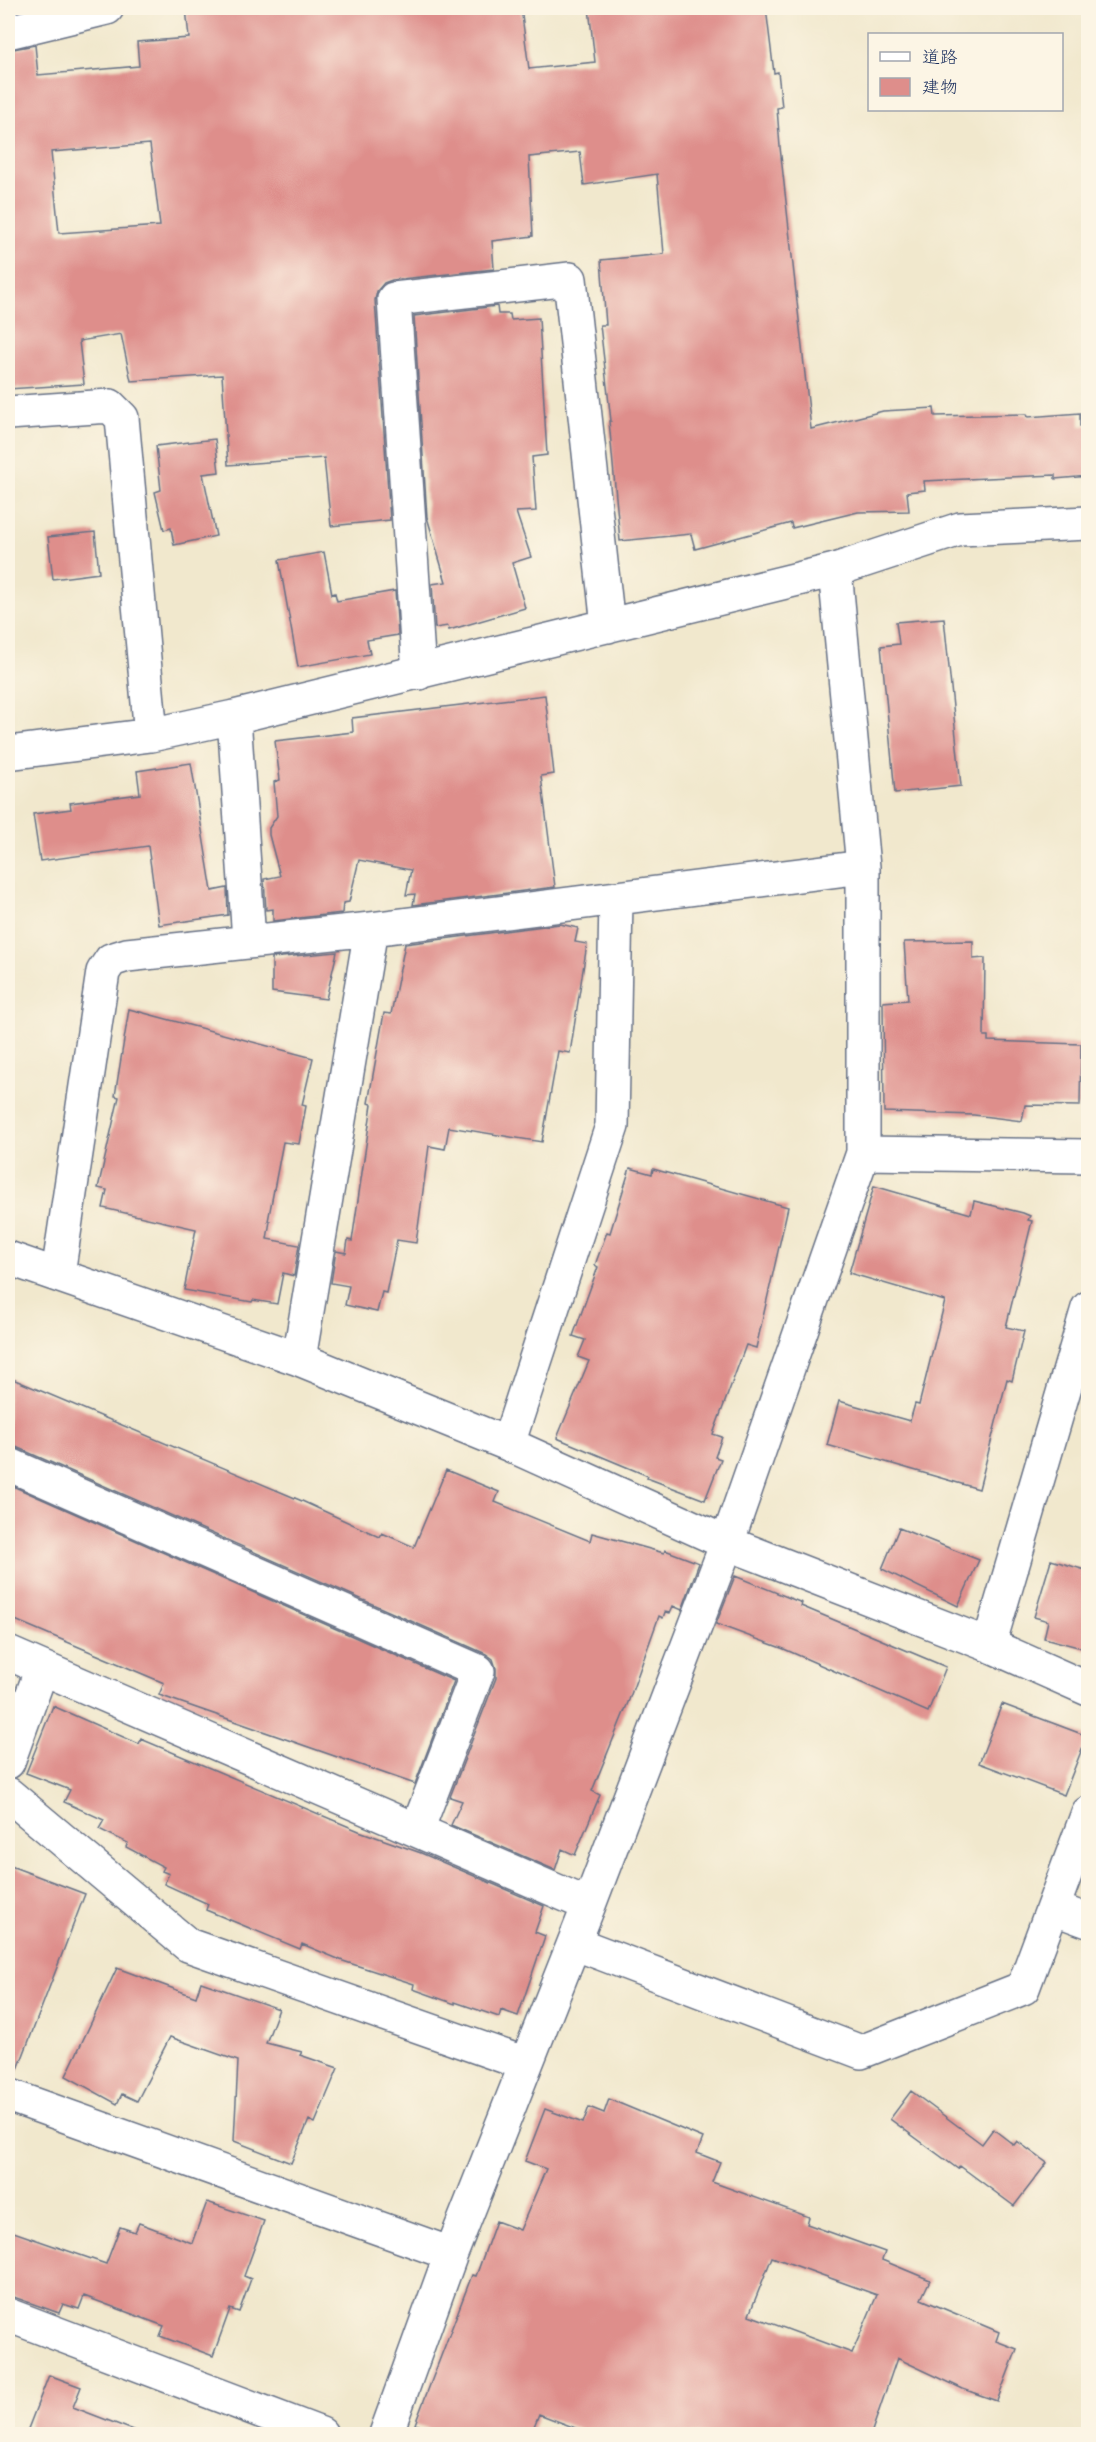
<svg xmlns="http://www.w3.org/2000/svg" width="1096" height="2442" viewBox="0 0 1096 2442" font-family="Caveat,'Klee One',sans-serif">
<rect width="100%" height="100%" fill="#fcf5e5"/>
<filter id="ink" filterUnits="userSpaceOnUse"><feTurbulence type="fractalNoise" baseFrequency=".0167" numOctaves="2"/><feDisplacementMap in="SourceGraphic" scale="12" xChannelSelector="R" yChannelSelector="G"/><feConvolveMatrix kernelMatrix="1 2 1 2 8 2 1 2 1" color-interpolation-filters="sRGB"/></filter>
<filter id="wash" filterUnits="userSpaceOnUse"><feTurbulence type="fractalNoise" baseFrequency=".008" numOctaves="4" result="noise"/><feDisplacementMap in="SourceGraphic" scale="24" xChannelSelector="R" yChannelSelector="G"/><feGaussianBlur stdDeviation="1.35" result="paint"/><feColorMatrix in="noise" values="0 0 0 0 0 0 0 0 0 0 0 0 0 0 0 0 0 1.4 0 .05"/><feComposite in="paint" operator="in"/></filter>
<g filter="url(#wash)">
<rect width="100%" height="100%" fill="#f1e8cd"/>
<g id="blocks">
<path fill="#de8e8b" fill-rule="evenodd" d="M186,8H521L529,69L595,62L589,8H766L774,73L778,72L782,107L777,108L780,147L811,429L883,411L934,408L935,416L1027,414L1028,417L1080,413V426L1089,425V476L1055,479V475L924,481L925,490L907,492L909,511L858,512L792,528L791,523L695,549L691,534L620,541L609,421H611L600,325H606L601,260L664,254L657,174L584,185L580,152L529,157L533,236L492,241L494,269L392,280L384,283L377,291L375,300L390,520L331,526L324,458L228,465L222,375L131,381L121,334L79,341L84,384L8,389V50L35,45L38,75L139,66L137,42L189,38ZM150,144L160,226L59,233L51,152Z
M497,306L498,314H510L511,320L539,318L547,455L532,457L536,511L516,512L531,557L512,563L525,608L449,630L448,626L435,628L432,584L446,582L427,517L414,316Z
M215,439L219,472L203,474L216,536L174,545L171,528L164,530L155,492L161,490L156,446Z
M95,532L99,573L53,579L48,537Z
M324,552L332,594L335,593L337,601L395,591L398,635L367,640L370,654L298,667L279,560Z
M944,618L961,786L895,793L881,646L899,644L896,622Z
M545,695L554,774L541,776L555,887L413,905L415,894L406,895L411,870L359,860L349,902L343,903L342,913L273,921V909L266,910L264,879L280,876L269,835V828L277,816L274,782L280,780L275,741L353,732L352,718Z
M191,763L212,891L227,888L228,915L159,925L148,846L40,861L33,814L71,809L70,803L140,794L137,771Z
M560,924L578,928L575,942L587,944L570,1053L558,1051L542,1142L449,1127L445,1149L429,1146L416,1243L397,1240L386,1293L382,1292L377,1312L345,1305L349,1286L331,1283L336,1251L346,1253L348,1240L352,1241L372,1104L368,1103L384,1013L391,1014L405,944Z
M973,941V959L985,958L984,1036H988V1041L1081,1044L1080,1106L1025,1105L1022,1121L974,1115L884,1112L883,1002L908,1000L904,942Z
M337,952L326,999L272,992V958Z
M129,1009L313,1058L302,1105L306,1106L299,1144L283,1142L268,1221H270L267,1239L299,1245L294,1276L283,1273L277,1304L253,1300L252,1302L184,1290L196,1229L103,1208L107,1190L98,1188L119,1097L115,1096Z
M630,1168L652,1174L653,1169L788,1207L756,1348L746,1345L713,1434L722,1437L715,1457L721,1459L705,1500L647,1478L648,1476L557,1438L589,1361L578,1357L585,1340L573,1336L598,1267L595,1265L607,1232L610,1233Z
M874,1186L971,1214L974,1201L1023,1213L1030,1216L1028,1220L1032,1221L1006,1327L1024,1331L1012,1381L1007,1379L979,1489L827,1445L839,1401L910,1421L915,1404L919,1405L945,1301L849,1273Z
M8,1377L302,1501L380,1537L382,1533L414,1547L446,1470L499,1492L495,1502L590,1541L592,1533L664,1553L665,1550L699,1563L682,1610L673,1606L670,1613L665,1612L663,1618L659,1616L629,1700L592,1791L600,1795L575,1855L562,1849L555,1870L451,1825L462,1801L450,1797L496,1678V1668L493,1659L486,1654L16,1447L8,1446Z
M8,1484L454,1681L415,1784L159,1695L164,1683L8,1617Z
M899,1528L979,1560L958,1606L882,1569Z
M1051,1560L1089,1571V1650L1044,1638L1048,1621L1034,1617Z
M735,1576L802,1603L801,1606L946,1667L928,1712L784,1649L716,1624Z
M1002,1704L1087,1736L1064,1795L979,1763Z
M53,1706L139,1744L141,1739L359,1831L421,1853L544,1906L535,1932L545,1936L518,2016L501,2010L499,2017L455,2002V2004L413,1989L414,1984L343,1961L302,1944L300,1949L206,1910L208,1904L164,1884L169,1874L162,1871L164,1867L126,1847L128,1843L99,1829L104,1820L64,1802L70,1790L26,1773Z
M8,1865L85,1894L15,2077H8Z
M117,1968L196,1997L201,1982L279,2009L266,2043L302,2052L300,2055L338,2068L315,2123L309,2120L291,2163L234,2141L238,2061L170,2037L137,2101L122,2094L117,2104L66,2076Z
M911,2091L982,2144L993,2129L1014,2145L1017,2141L1047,2163L1014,2206L960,2166L958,2169L890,2119Z
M609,2099L703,2138L697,2153L720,2162L712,2182L809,2217L807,2224L885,2252L882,2260L930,2280L921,2299L999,2332L996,2341L1017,2349L997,2401L963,2389L897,2358L871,2434H591L539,2414L531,2434H443L415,2424L472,2275L476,2276L496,2221L520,2230L546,2169L525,2161L545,2109L583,2123L589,2107L604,2113ZM772,2257L877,2295L852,2353L749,2315Z
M207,2202L264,2221L244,2276L251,2279L239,2312L230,2309L213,2356L160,2336L164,2326L84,2296L79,2309L63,2304L59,2313L8,2295V2230L106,2264L120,2227L135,2232L139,2223L192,2243Z
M49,2375L81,2387L73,2407L138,2432V2434H26Z"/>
</g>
</g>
<g filter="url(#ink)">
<use href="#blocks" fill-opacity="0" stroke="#667085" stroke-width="1.5"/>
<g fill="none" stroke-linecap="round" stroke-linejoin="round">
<g stroke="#667085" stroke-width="36">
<path id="minor" d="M8,32L107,8
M8,413L110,406L122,418L151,735
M419,673L394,299L570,279L608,626
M234,717L249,941
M8,753L151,735L234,717L835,570L960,529L1088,523
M863,1153L1088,1156
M8,1258L299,1359L508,1444L727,1543L989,1645L1088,1689
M58,1274L103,972L111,960L127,955L371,929L863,867
M299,1359L371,929
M508,1444L612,1126L616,898
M8,1464L478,1671L417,1830
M989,1645L1088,1308
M8,1653L589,1905
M8,1762L42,1668
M8,1794L188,1945L526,2064
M1053,1908L1088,1921
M574,1943L861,2052L1023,1988L1088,1813
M8,2095L451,2254
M8,2315L321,2434
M386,2434L451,2254L589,1905L727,1543L863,1153V867L835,570"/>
</g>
<use href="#minor" stroke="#fff" stroke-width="33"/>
</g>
</g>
<rect width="1096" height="2442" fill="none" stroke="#fcf5e5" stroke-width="30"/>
<rect x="868" y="33" width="195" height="78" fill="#fcf5e5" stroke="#a2a6af" stroke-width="1.5"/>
<rect x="880" y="52" width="30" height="9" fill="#ffffff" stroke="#a2a6af" stroke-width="1.5"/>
<text x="922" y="63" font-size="18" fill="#1b2f5e">道路</text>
<rect x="880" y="78" width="30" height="18" fill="#de8e8b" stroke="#a2a6af" stroke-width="1.5"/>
<text x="922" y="93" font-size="18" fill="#1b2f5e">建物</text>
</svg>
